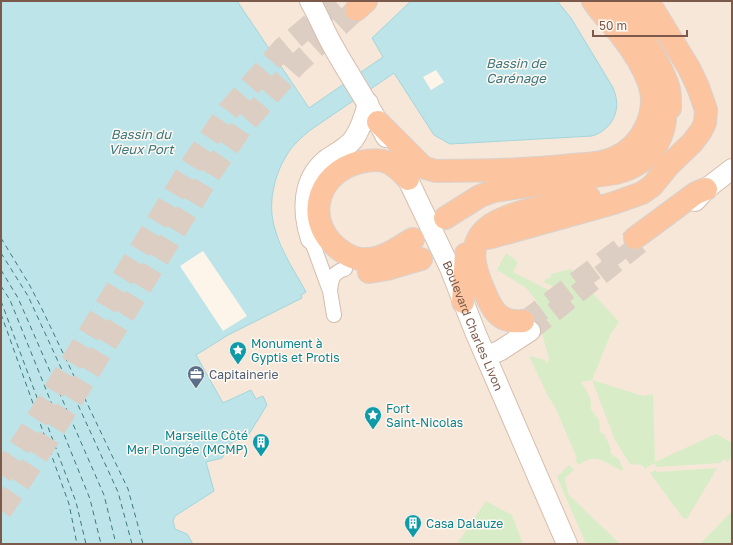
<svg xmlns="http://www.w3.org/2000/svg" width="733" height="545" viewBox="0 0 733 545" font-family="'Golos Text',sans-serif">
<rect width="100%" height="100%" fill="#fdf5ea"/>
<path fill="#f6e7d8" d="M237,1H411L372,38L384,57L309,108Z
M557,1H732V544H193L187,534L175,529L173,521L175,516L214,491L206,462L222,458L231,443L249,434L256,399L251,390L223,403L196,355L228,335L302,298L287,258L275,229L271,208L273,190L279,171L287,154L297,142L308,131L394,73L434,135L450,144L592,136L612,86L571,18Z"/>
<path fill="#d8edc7" d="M506,253L518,262L513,272L566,299L569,295L544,282L546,279L550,278L551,274L571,269L619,322L611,333L592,380L643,396L653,394L655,462L716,434L732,443V455L728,462L724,459L720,463L657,467L654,463L645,469L642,465L630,464L615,440L592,380L581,382C585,389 594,400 590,408L599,420L600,432L604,434L611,449L610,451L613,456L619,459L623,469L622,471C606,464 597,451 579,465L575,460L577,458L555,407L548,396L529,356L545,360L547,364L549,359L542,333L538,303L526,288L497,270Z
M569,465L574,470L565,478L568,494L620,544H586L557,477Z
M717,468L687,519L683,518L650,473L655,470L657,472Z
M486,501L512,515L523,544H457Z
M732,511V544H700Z"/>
<path fill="#bde4e9" stroke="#a2d5db" d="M1,1H237L309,108L383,57L372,38L411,1H557L571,18L612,86C623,107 614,129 592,136L450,144L434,135L394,73L309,131C301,138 293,145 288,153C274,175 267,204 275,229C281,251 295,272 306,292L301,295L302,298L228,335L196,355L223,403L251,390L256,399L263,396L267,405L249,434L231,443L222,458L206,462L214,491L175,516L173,521L175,529L187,534L193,544H1Z"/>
<path fill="#fdf5ea" d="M436,70L444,82L431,90L423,77Z
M203,251L247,316L223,331L180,266Z"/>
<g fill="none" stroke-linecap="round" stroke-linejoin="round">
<path stroke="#3d7880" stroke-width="1" stroke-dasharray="5 4" stroke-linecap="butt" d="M1,238L29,284L41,307L128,489L143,544
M1,253L28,296L118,492L132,544
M1,270L18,298L104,495L116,544
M1,286L10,300L90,499L101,544
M1,301L76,502L86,544
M1,314L69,504L77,544"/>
<path stroke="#dccec2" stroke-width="20" stroke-dasharray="20 10" stroke-linecap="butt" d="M530,331L646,239"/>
<path stroke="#dccec2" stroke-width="22" stroke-dasharray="22 11" stroke-linecap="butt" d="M523,321L530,318L635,238
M1,475L28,434L194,161L228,111L283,48L338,1
M1,511L45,444L210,174L242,127L295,66L356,10"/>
<g stroke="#d2bcae" stroke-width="16">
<path id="minor" d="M311,239L330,291L334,315
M330,291C331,279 333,272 345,269"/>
</g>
<g stroke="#d7beae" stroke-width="22">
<g id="secondary">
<path d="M310,1C319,16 325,33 334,48C351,78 370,106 386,137"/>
<path id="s1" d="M401,165L450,268L476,334L567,544"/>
<path d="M695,201L706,189L732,169"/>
<path d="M311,239C302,211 302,180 326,160C335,154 346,148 353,140C361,129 365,115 368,103"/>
<path d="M486,357L501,350L530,331"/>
</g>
</g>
<g stroke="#dad1cd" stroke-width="24">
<path id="trunk" d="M614,1C633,23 661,61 669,89C670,95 670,101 670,108
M630,1L650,31
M356,10L366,1
M378,122L420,164L425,168L436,171C482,171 528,170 573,165C586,164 602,164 614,158C642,147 659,112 649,83C643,66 631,48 620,34C611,23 601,13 593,1
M408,179C391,161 384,157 360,162C314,173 303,226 343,252C350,257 360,260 369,259C385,258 399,247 413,239
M445,218L480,196L494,191L616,173C654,163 672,132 663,93
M488,238L614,203L642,193L652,186L669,165L692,143L701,131L705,123L706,110L698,87L689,68L648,1
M635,238L696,193L706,189
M369,272L387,269L421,259
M463,302L466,254
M523,321C498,324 491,308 483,288C474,267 467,244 488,227C507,211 564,202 589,197"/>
</g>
<use href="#minor" stroke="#fff" stroke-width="14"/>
<use href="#secondary" stroke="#fff" stroke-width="20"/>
<use href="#trunk" stroke="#fcc5a0" stroke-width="22"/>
</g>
<defs>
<g id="sight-pin" transform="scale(0.9)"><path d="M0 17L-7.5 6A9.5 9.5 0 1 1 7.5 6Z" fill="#0f9aa8" stroke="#fff9f2"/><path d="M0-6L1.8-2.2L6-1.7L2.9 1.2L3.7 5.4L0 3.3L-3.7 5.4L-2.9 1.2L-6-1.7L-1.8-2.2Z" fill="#fff"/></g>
<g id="office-pin" transform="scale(0.9)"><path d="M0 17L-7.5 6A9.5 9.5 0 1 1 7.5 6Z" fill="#5c6f8a" stroke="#fff9f2"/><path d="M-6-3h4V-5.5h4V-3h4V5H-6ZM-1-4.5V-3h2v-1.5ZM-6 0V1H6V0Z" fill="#fff"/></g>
<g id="building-pin" transform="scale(0.9)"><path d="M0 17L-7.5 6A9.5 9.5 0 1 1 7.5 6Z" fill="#0f9aa8" stroke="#fff9f2"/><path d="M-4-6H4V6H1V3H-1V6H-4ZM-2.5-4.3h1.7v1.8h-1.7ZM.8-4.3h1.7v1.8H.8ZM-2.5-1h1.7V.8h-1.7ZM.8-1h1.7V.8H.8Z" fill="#fff"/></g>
</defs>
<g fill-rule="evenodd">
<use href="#sight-pin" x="238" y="350"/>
<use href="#office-pin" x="196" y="374"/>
<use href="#sight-pin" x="373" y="415"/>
<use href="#building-pin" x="261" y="442"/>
<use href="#building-pin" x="413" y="523"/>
</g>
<g text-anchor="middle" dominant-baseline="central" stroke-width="3" stroke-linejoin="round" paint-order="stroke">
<g font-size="12" fill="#7b5a4b" stroke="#fff9f2">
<text stroke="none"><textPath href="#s1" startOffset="176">Boulevard Charles Livon</textPath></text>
</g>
<g font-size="12" fill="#0d838f" stroke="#fff9f2" text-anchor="start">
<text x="251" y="343">Monument à<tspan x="251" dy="14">Gyptis et Protis</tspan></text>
<text x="386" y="408">Fort<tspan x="386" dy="14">Saint-Nicolas</tspan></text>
<text x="248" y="435" text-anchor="end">Marseille Côté<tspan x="248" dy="14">Mer Plongée (MCMP)</tspan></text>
<text x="426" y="523">Casa Dalauze</text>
</g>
<g font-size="12" fill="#4e5e75" stroke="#fff9f2" text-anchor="start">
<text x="209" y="374">Capitainerie</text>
</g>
<g font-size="13" font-style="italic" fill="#3d7880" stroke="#fff9f2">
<text x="516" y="63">Bassin de<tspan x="516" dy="15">Carénage</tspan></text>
<text x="141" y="134">Bassin du<tspan x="141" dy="15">Vieux Port</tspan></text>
</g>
</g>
<rect width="733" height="545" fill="none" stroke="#7b5a4b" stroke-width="4"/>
<path d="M593 30v6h94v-6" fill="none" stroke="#7b5a4b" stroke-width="2"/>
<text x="599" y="30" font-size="12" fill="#7b5a4b" stroke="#fff9f2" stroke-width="3" paint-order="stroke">50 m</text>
</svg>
